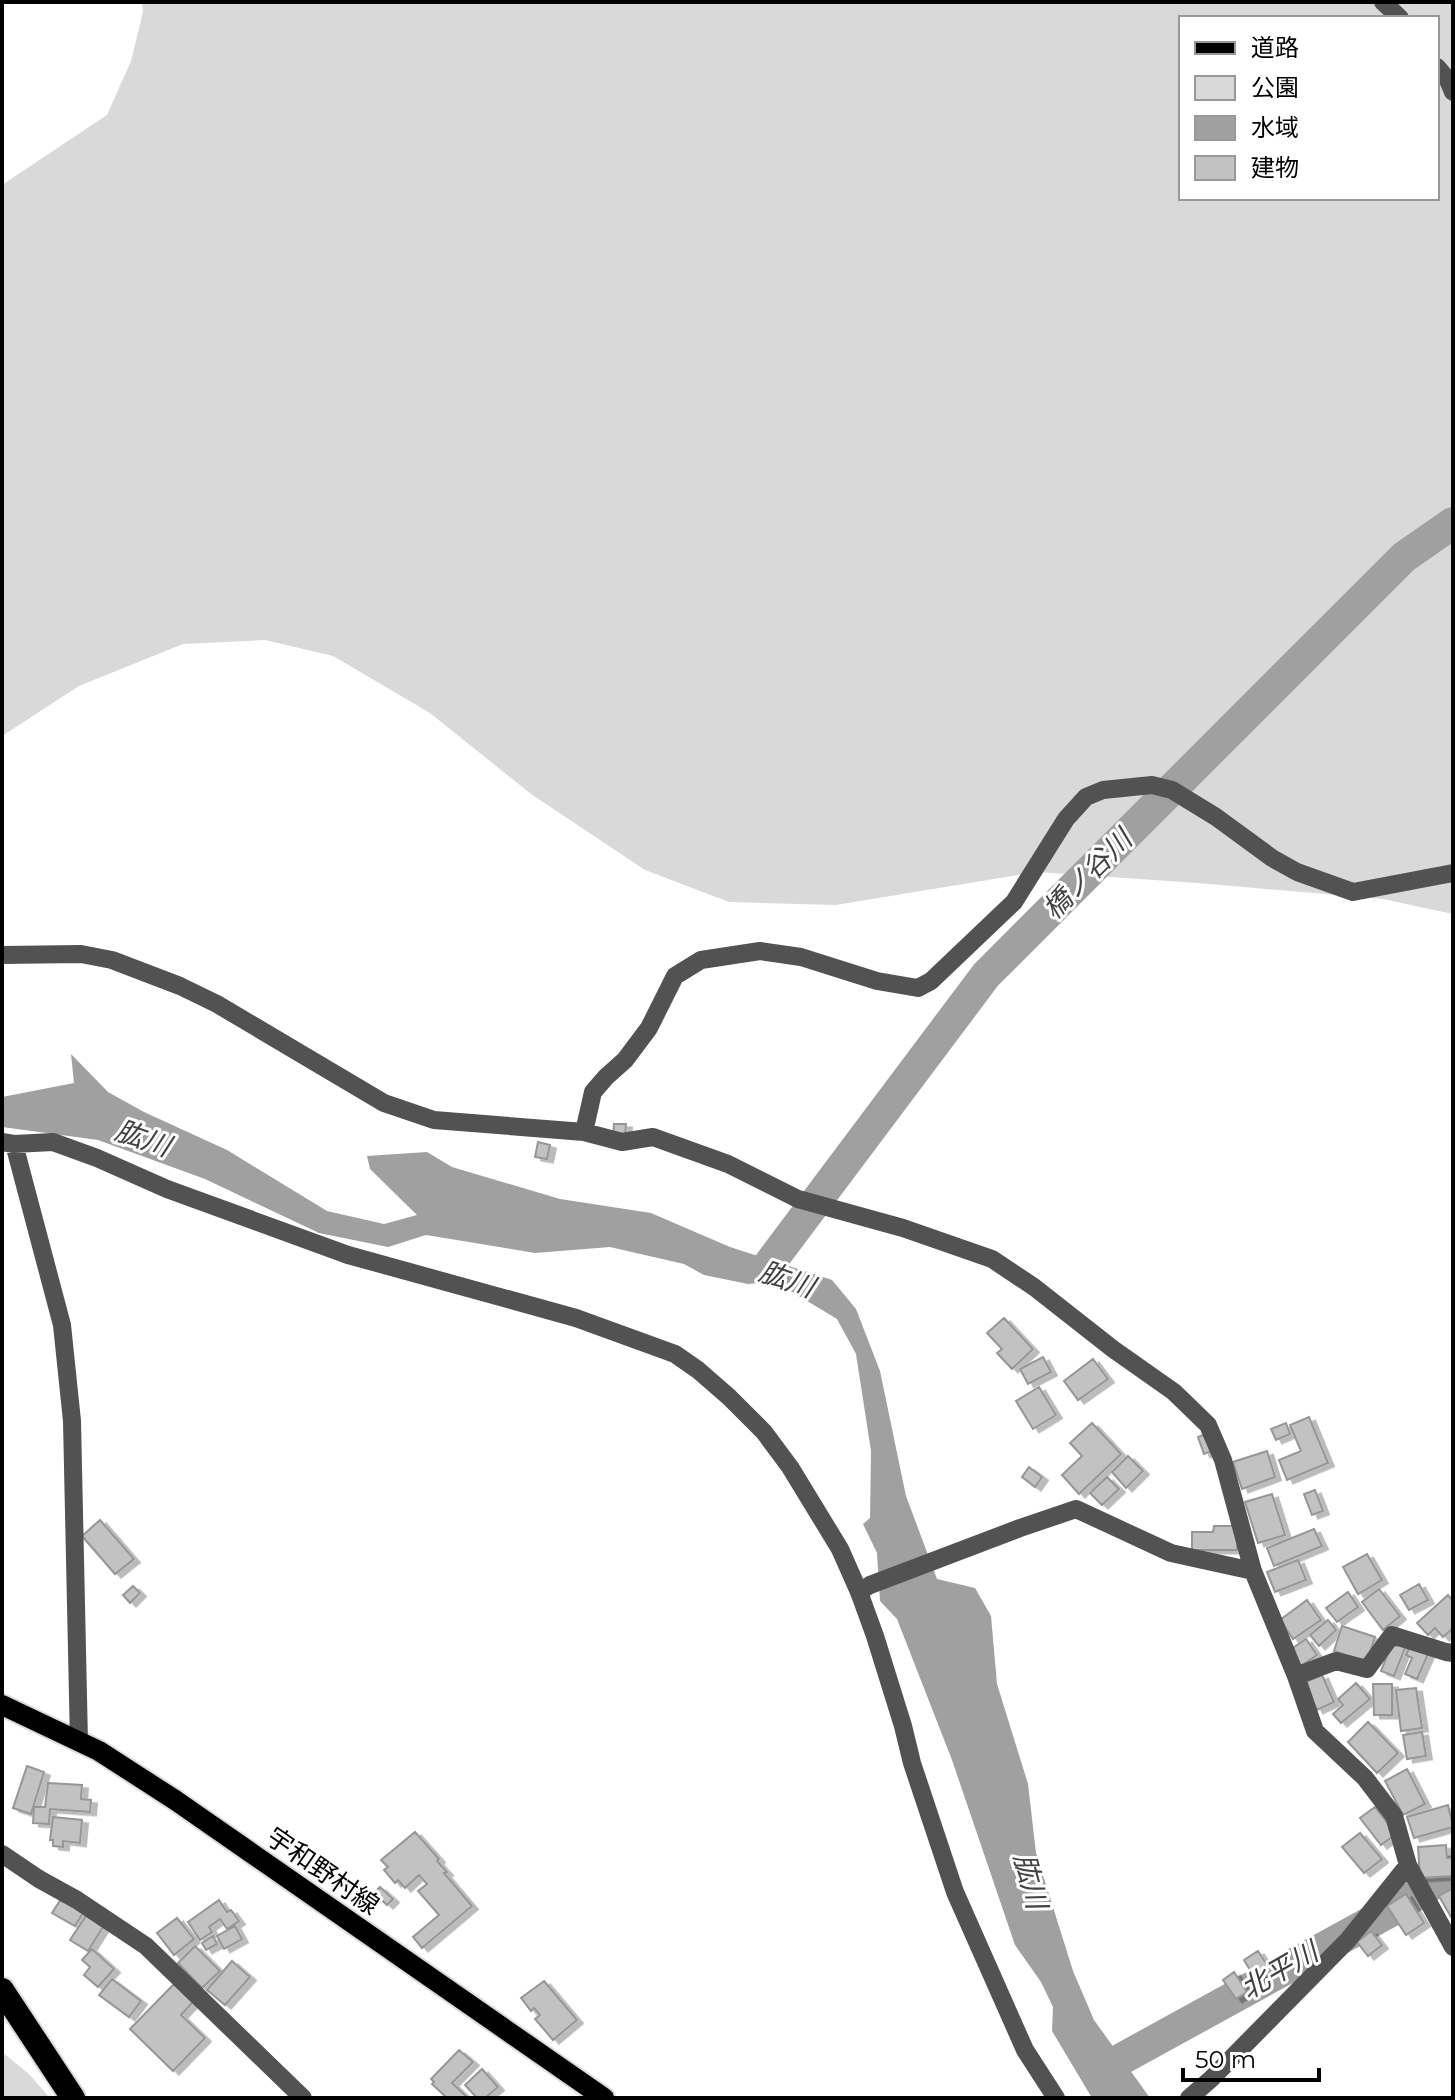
<svg xmlns="http://www.w3.org/2000/svg" width="1455" height="2100" viewBox="0 0 1455 2100" font-family="Montserrat,'Noto Sans JP',sans-serif">
<defs>
<filter id="shadow"><feDropShadow dx="6" dy="3.5" stdDeviation="0" flood-color="#0004"/></filter>
</defs>
<rect width="100%" height="100%" fill="#fff"/>
<path fill="#d9d9d9" fill-rule="evenodd" d="M142,2H1453V914L1383,899L1198,883L1037,872L836,905L729,902L645,870L531,794L430,713L333,656L265,640L183,644L79,686L2,736V185L107,115L131,61L143,12ZM1181,18H1437V198H1181Z
M2,2052L29,2074L50,2098H2Z"/>
<path fill="#a0a0a0" d="M71,1054L108,1092L144,1112L227,1150L327,1211L384,1224L417,1215L370,1169L367,1156L427,1152L452,1167L560,1199L651,1213L730,1247L832,1280L856,1309L880,1371L906,1496L937,1579L975,1588L991,1616L997,1684L1028,1784L1036,1853L1073,1971L1094,2020L1150,2098H1092L1052,2031L1053,2007L1041,1982L1015,1945L952,1760L897,1619L880,1601L877,1553L863,1524L870,1518L871,1451L856,1354L837,1319L774,1281L748,1284L704,1275L684,1264L610,1247L535,1253L426,1235L388,1247L319,1233L205,1179L98,1140L2,1127V1097L74,1083Z"/>
<g fill="none" stroke-linecap="round" stroke-linejoin="round">
<path stroke="#a0a0a0" stroke-width="32" d="M767,1267L986,975L1404,557L1453,523
M1105,2068L1389,1912L1453,1871"/>
</g>
<path fill="#c2c2c2" stroke="#969696" stroke-width="2" filter="url(#shadow)" d="M614,1124H626L625,1136H613Z
M538,1142L550,1145L547,1159L535,1157Z
M1004,1318L1033,1349L1012,1369L997,1353L1002,1349L987,1333Z
M1043,1357L1051,1372L1028,1384L1020,1369Z
M1093,1359L1108,1379L1078,1400L1064,1381Z
M1039,1387L1056,1415L1033,1429L1016,1401Z
M1309,1417L1328,1463L1287,1480L1279,1460L1301,1451L1290,1425Z
M1092,1423L1121,1454L1079,1494L1062,1475L1082,1456L1070,1443Z
M1286,1423L1290,1434L1276,1440L1271,1429Z
M1208,1433L1214,1450L1204,1454L1198,1437Z
M1267,1451L1275,1477L1242,1489L1233,1462Z
M1128,1456L1143,1471L1126,1488L1112,1472Z
M1029,1467L1042,1477L1035,1487L1022,1477Z
M1107,1477L1119,1489L1102,1505L1090,1493Z
M1315,1490L1323,1511L1312,1515L1304,1494Z
M1272,1494L1285,1535L1258,1543L1245,1502Z
M100,1520L134,1559L115,1574L82,1536Z
M1214,1526H1237V1550H1192V1532H1213Z
M1314,1529L1322,1546L1274,1566L1267,1548Z
M1367,1554L1382,1580L1358,1594L1343,1567Z
M1298,1560L1306,1580L1275,1592L1267,1572Z
M1419,1584L1428,1600L1409,1610L1400,1595Z
M133,1586L140,1593L130,1603L123,1595Z
M1379,1589L1400,1616L1383,1630L1362,1602Z
M1348,1592L1358,1607L1337,1622L1326,1608Z
M1448,1595L1453,1601V1628L1443,1637L1435,1628L1428,1635L1417,1623Z
M1307,1600L1321,1620L1293,1639L1280,1620Z
M1328,1620L1336,1630L1319,1646L1310,1635Z
M1342,1626L1375,1637L1367,1662L1334,1651Z
M1306,1639L1317,1655L1301,1666L1290,1650Z
M1406,1645L1394,1676L1381,1671L1391,1646Z
M1410,1646L1428,1654L1417,1679L1405,1674L1412,1658L1406,1655Z
M1322,1675L1334,1702L1317,1710L1304,1683Z
M1356,1683L1370,1699L1341,1723L1333,1714L1343,1705L1338,1699Z
M1373,1684H1392V1715H1374Z
M1416,1688L1422,1728L1401,1731L1396,1690Z
M1368,1722L1398,1753L1377,1773L1348,1742Z
M1422,1732L1426,1756L1407,1759L1403,1735Z
M27,1766L44,1772L31,1814L13,1808Z
M1407,1769L1425,1804L1403,1815L1385,1781Z
M48,1783L82,1785L81,1799L91,1800L90,1812L50,1809L49,1824L33,1823L34,1807H45Z
M1448,1805L1453,1827L1414,1838L1407,1817Z
M1375,1807L1396,1834L1381,1845L1360,1818Z
M53,1817L82,1820L80,1843L63,1841V1847L53,1846V1840H50Z
M415,1832L439,1859L437,1861L447,1872L444,1873L472,1906L422,1948L413,1937L439,1915L418,1891L427,1884L419,1875L405,1888L398,1880L395,1883L384,1870L388,1867L381,1860Z
M1360,1833L1382,1859L1364,1873L1342,1847Z
M1446,1845L1447,1858H1453V1876L1420,1878L1418,1847Z
M380,1887L393,1899L387,1905L374,1893Z
M1453,1888V1916L1451,1917L1439,1896Z
M1406,1894L1424,1923L1406,1935L1387,1906Z
M61,1899L83,1913L75,1926L52,1913Z
M219,1900L227,1912L231,1910L239,1921L227,1929L220,1919L209,1927L212,1932L200,1940L188,1922Z
M86,1916L103,1927L88,1951L70,1940Z
M177,1918L194,1939L174,1955L157,1933Z
M235,1926L242,1939L224,1949L217,1936Z
M1371,1931L1382,1945L1368,1956L1357,1942Z
M213,1936L217,1944L206,1950L202,1943Z
M195,1946L220,1971L202,1988L178,1963Z
M92,1949L114,1969L98,1987L84,1975L90,1967L82,1960Z
M1258,1951L1271,1971L1256,1980L1244,1960Z
M232,1961L250,1977L225,2005L207,1990Z
M1234,1972L1247,1992L1236,1999L1223,1980Z
M112,1979L141,2001L129,2017L99,1995Z
M544,1981L577,2020L553,2040L535,2019L540,2015L534,2008L531,2011L521,1998Z
M174,1984L193,2002L181,2015L205,2038L173,2071L130,2029Z
M459,2050L473,2062L452,2083L468,2098H447L432,2084L434,2082L431,2079Z
M482,2069L498,2087L485,2098H477L465,2085Z"/>
<g fill="none" stroke-linecap="round" stroke-linejoin="round">
<g stroke="#dbdbdb" stroke-width="24">
<path id="major" d="M2,1705L99,1751L175,1800L604,2098"/>
</g>
<g stroke="#dbdbdb" stroke-width="28">
<path id="highway" d="M2,1990L73,2098"/>
</g>
<path stroke="#525252" stroke-width="18" d="M1383,2L1400,18
M1437,67L1448,80L1453,92
M2,955L81,954L112,960L180,986L217,1004L384,1103L434,1120L584,1132L622,1142L653,1137L728,1164L798,1199L903,1228L992,1259L1034,1287L1113,1349L1174,1392L1208,1425L1223,1460L1253,1571L1296,1676L1315,1731L1365,1778L1394,1816L1408,1865L1453,1947
M584,1132L593,1092L606,1077L625,1060L649,1028L675,976L701,960L760,951L801,957L877,981L918,988L931,981L1014,902L1066,819L1086,797L1103,790L1152,785L1172,790L1216,817L1272,858L1297,872L1353,892L1453,873
M2,1142L14,1144L53,1142L97,1158L167,1189L348,1255L576,1318L675,1354L698,1370L729,1397L764,1432L790,1467L840,1549L859,1592L875,1636L903,1726L912,1763L955,1892L1025,2050L1056,2098
M14,1144L62,1325L72,1421L79,1742
M859,1592L870,1585L1020,1528L1076,1509L1171,1553L1253,1571
M1296,1676L1336,1661L1367,1669L1392,1635L1446,1652L1453,1653
M2,1854L39,1879L77,1900L146,1946L303,2098
M1189,2098L1211,2079L1348,1940L1408,1865"/>
<use href="#major" stroke="#000" stroke-width="20"/>
<use href="#highway" stroke="#000" stroke-width="24"/>
</g>
<g text-anchor="middle" dominant-baseline="central" stroke-width="6" stroke-linejoin="round" paint-order="stroke">
<g font-size="26" fill="#000" stroke="#fff">
<text transform="translate(323 1871) rotate(35)">宇和野村線</text>
</g>
<g font-size="28" font-style="italic" fill="#414141" stroke="#fff">
<text transform="translate(1087 874) rotate(-45)">橋ノ谷川</text>
<text transform="translate(143 1138) rotate(19)">肱川</text>
<text transform="translate(787 1279) rotate(19)">肱川</text>
<text transform="translate(1031 1881) rotate(75)">肱川</text>
<text transform="translate(1279 1970) rotate(-30)">北平川</text>
</g>
</g>
<rect width="1455" height="2100" fill="none" stroke="#000000" stroke-width="8"/>
<rect x="1179" y="16" width="260" height="184" fill="#ffffff" stroke="#999999" stroke-width="2"/>
<rect x="1195" y="42" width="40" height="12" fill="#000000" stroke="#999999" stroke-width="2"/>
<text x="1251" y="56" font-size="24" fill="#000000">道路</text>
<rect x="1195" y="76" width="40" height="24" fill="#d9d9d9" stroke="#999999" stroke-width="2"/>
<text x="1251" y="96" font-size="24" fill="#000000">公園</text>
<rect x="1195" y="116" width="40" height="24" fill="#a0a0a0" stroke="#999999" stroke-width="2"/>
<text x="1251" y="136" font-size="24" fill="#000000">水域</text>
<rect x="1195" y="156" width="40" height="24" fill="#c2c2c2" stroke="#999999" stroke-width="2"/>
<text x="1251" y="176" font-size="24" fill="#000000">建物</text>
<path d="M1183 2068v12h136v-12" fill="none" stroke="#000000" stroke-width="4"/>
<text x="1195" y="2068" font-size="24" fill="#000000" stroke="#ffffff" stroke-width="6" paint-order="stroke">50 m</text>
</svg>
